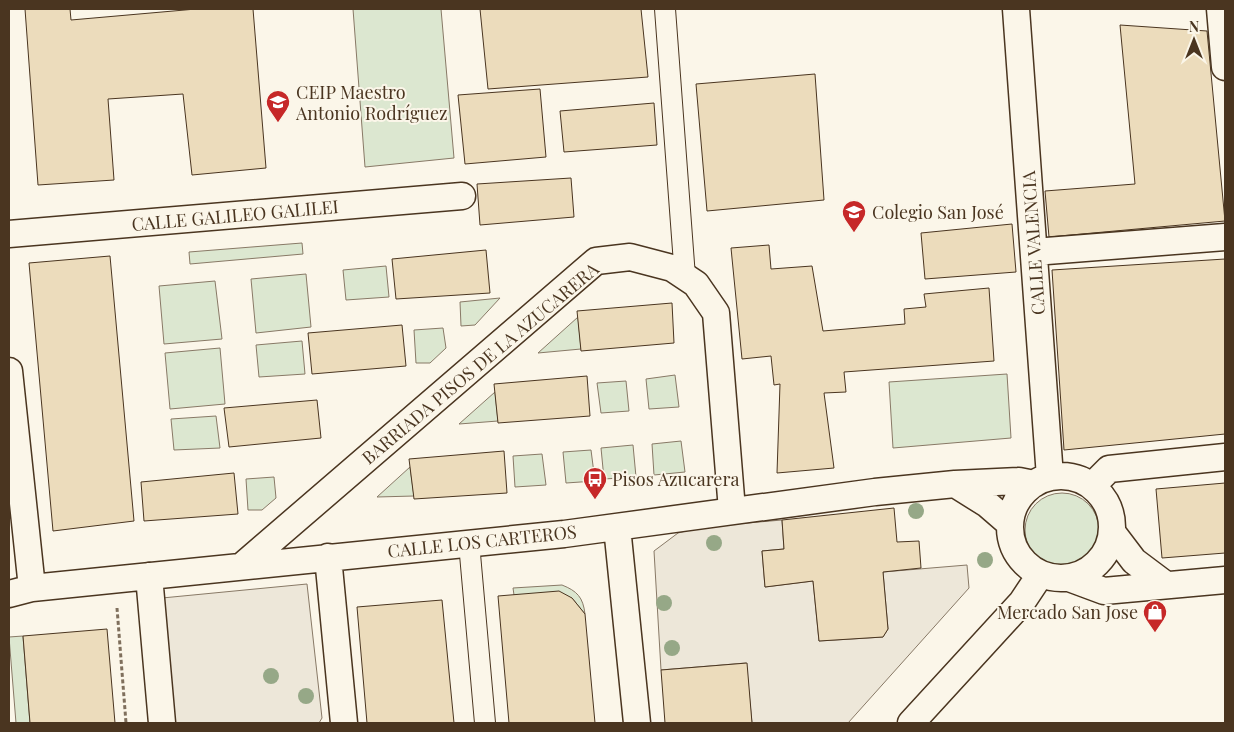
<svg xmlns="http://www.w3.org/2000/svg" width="1234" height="732" viewBox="0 0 1234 732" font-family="'Playfair Display',serif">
<rect width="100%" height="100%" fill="#fbf6e9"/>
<path fill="#dce7d0" stroke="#887966" d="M353,9H441L454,158L365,167Z
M302,243L303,254L190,264L189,252Z
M386,266L389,297L346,300L343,270Z
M306,274L311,327L256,333L251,279Z
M215,281L222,339L164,344L159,286Z
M500,298L475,325L461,326L460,302Z
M578,317L581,349L538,353Z
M443,328L446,348L430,363H416L414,330Z
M302,341L305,374L259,377L256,345Z
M220,348L225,404L170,409L165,353Z
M1007,374L1011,438L893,448L889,382Z
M675,375L679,407L649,409L646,379Z
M626,381L629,411L601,413L597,383Z
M495,392L498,421L459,424Z
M216,416L220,448L174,450L171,419Z
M681,441L685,472L654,475L652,444Z
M633,445L636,477L604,479L601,448Z
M591,450L595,481L566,483L563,452Z
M542,454L546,485L515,487L513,456Z
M410,467L414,496L377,497Z
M274,477L276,498L262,510H248L246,479Z
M1025 530a37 37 0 1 1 74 0a37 37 0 1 1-74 0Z
M562,585C577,591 583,597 585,614L572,598L514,595L513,588Z
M23,636L30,723H16L9,637Z"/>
<path fill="#ede7d9" stroke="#887966" d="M782,520L784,549L762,551L765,587L813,581L819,641L883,637L888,629L883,572L967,565L969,588L848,723H752L746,663L661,670L654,551L678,533L701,527Z
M307,584L322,718L319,723H173L162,598Z"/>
<path fill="#ecdcbc" stroke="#4a3520" d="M25,9H70L71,20L196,9H253L266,168L192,175L183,94L108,99L114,180L38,185Z
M480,9H641L648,77L488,89Z
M1120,25L1207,31L1225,221L1049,237L1045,191L1135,184Z
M815,74L824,200L707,211L696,84Z
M540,89L546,157L465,164L458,95Z
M654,103L657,145L564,152L560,111Z
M571,178L574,217L480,225L477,184Z
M1012,224L1016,272L925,279L921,233Z
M769,245L771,269L812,266L823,331L905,324L904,309L926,307L924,294L989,288L994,361L844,372L846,392L824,393L834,468L777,473L780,384L774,385L771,356L742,359L731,248Z
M486,250L490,293L396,299L392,259Z
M110,256L134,521L53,531L29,263Z
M1225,259V434L1064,450L1052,270Z
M672,303L674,343L581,351L577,311Z
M402,325L406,366L312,374L308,333Z
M587,376L590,416L498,423L494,384Z
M317,400L321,438L229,447L224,408Z
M504,451L507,493L414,499L409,459Z
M234,473L238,514L144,521L141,482Z
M1225,483V553L1162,558L1156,489Z
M894,508L897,542L919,541L921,568L883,572L888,629L883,637L819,641L813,581L765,587L762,551L784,549L782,520Z
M559,591L572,598L585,614L595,723H509L498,596Z
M442,600L454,723H367L357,607Z
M107,629L115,723H30L23,636Z
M747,663L752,723H665L661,670Z"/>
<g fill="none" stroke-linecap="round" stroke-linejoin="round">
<g stroke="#4a3520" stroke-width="22">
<path id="pedestrian" d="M665,9L685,277
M469,543L485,723"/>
</g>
<g stroke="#4a3520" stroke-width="29">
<path id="minor" d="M1016,9L1050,477
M1220,9L1225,67
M9,234L462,196
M1034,252L1225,237
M9,371L32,588
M1010 527a51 51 0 1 1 102 0a51 51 0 1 1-102 0Z
M955,484L987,504L1009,523
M1092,486L1109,469L1225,457
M617,527L637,723
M1112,532L1134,561L1166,585
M328,557L344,723
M242,566L596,261L630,257L672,268L696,284L716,313L732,510
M149,576L162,723
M1069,578L1104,591L1225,580
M9,594L32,588L564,534L875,492L955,484L1019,481L1034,484
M911,723L1022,602L1040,575"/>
</g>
<path stroke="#7f6f5c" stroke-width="3" stroke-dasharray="4 2.5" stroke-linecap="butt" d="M117,608L126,723"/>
<use href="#pedestrian" stroke="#fbf6e9" stroke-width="20"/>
<use href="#minor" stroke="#fbf6e9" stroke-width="26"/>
</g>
<g fill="#96a887">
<circle cx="916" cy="511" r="8"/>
<circle cx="714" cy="543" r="8"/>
<circle cx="985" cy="560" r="8"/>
<circle cx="664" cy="603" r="8"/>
<circle cx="672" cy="648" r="8"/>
<circle cx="271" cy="676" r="8"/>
<circle cx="306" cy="696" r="8"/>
</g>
<defs>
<g id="school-pin" transform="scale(1.25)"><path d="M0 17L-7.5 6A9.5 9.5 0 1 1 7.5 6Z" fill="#c62828" stroke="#fbf6e9"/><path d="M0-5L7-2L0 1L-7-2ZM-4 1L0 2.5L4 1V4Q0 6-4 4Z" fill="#fff"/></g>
<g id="bus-pin" transform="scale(1.25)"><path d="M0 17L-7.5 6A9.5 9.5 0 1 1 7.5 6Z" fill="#c62828" stroke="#fbf6e9"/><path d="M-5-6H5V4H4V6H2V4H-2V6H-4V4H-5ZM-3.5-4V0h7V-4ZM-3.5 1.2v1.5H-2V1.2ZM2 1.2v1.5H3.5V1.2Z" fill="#fff"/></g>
<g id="shop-pin" transform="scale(1.25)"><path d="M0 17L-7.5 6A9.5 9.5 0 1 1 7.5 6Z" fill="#c62828" stroke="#fbf6e9"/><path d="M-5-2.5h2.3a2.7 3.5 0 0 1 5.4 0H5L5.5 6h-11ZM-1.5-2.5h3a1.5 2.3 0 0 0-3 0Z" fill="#fff"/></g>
</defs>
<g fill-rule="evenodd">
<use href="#school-pin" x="278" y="102"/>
<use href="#school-pin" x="854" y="212"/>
<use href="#bus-pin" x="595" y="479"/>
<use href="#shop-pin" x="1155" y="612"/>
</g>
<g text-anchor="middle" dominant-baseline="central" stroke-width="4" stroke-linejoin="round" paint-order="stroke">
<g font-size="18" fill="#4a3520" stroke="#fbf6e9" text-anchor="start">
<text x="296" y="92">CEIP Maestro<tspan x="296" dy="21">Antonio Rodríguez</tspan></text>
<text x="872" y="212">Colegio San José</text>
<text x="612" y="479">Pisos Azucarera</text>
<text x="1138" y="612" text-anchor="end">Mercado San Jose</text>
</g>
<g font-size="18" fill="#4a3520" stroke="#fbf6e9">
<text transform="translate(235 215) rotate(-5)">CALLE GALILEO GALILEI</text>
<text transform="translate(1033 243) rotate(-94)">CALLE VALENCIA</text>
<text transform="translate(480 363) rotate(-40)">BARRIADA PISOS DE LA AZUCARERA</text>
<text transform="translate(482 541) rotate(-6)">CALLE LOS CARTEROS</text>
</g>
</g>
<rect width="1234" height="732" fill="none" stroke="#4a3520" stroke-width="20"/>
<g transform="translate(1194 40)" stroke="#fbf6e9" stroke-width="4" paint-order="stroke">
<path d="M0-4L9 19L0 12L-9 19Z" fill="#4a3520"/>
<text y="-8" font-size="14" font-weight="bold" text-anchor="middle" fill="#4a3520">N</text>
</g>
</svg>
